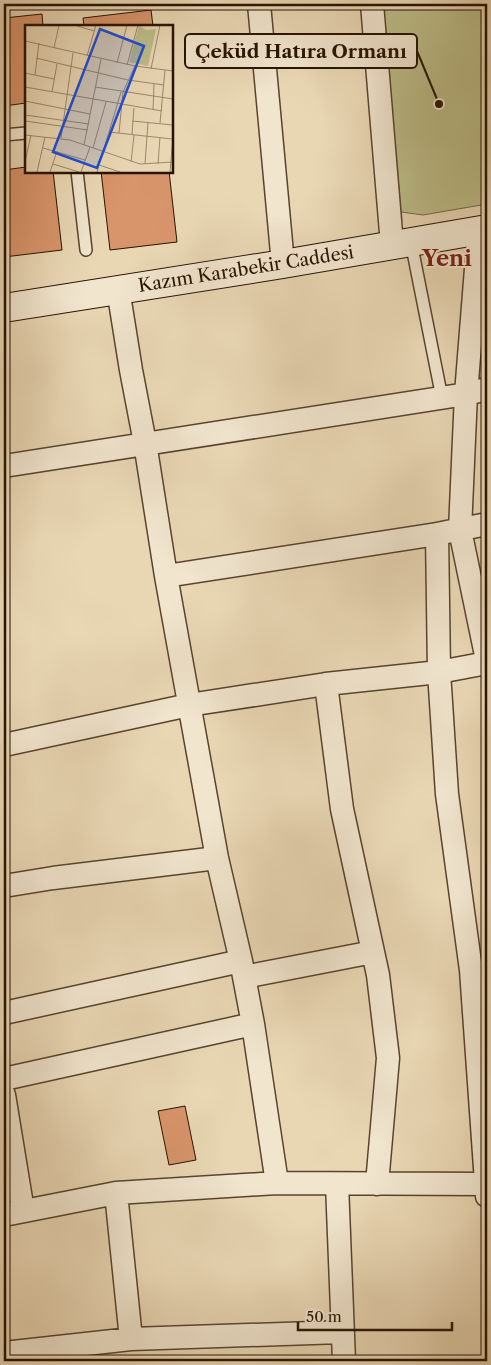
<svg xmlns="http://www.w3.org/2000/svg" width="491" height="1365" viewBox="0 0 491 1365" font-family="'Libre Caslon Text',serif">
<rect width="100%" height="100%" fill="#e9d7b4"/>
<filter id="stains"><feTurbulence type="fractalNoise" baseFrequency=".004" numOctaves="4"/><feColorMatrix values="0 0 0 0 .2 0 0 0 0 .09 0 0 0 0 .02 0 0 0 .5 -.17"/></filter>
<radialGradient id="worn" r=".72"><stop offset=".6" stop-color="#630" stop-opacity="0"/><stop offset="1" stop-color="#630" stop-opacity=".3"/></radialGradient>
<path fill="#bcbd89" stroke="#726844" d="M382,4H487V204L423,215L401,212Z"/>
<path fill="#d8946a" stroke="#271300" d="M151,10L153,26H84L83,18Z
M42,14L43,26H26V103L4,106V18Z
M26,167V171H53L62,250L4,257V170Z
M101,171H169L177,242L110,250Z
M185,1106L196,1160L169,1165L158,1111Z"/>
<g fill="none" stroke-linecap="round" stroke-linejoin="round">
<g stroke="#58442d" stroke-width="14">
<path id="lane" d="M4,135L26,133
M77,171L86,250
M411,242L442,398"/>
</g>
<g stroke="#58442d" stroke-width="25">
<path id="street" d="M259,4L283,264
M372,4L392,245
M479,231L466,394L460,530L487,660
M118,289L131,370L145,443L166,576L217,858L241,961L253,1024L277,1183
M4,466L466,394L487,389
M437,534L439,672L447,794L471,970L487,1196
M166,576L437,534L487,524
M326,684L342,809L378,975L388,1058L377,1184
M4,745L189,705L326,684L439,672L487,663
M4,886L53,878L217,858
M244,977L373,952
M4,1013L241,961
M4,1079L253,1024
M4,1095L23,1211
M337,1184L344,1361
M116,1193L131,1339
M4,1215L116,1193L277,1183L487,1184
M4,1353L131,1339L342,1332"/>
</g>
<g stroke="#271300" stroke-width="30">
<path id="secondary" d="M4,308L283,264L487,229"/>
</g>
<use href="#lane" stroke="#f1e5ce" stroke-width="11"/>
<use href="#street" stroke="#f1e5ce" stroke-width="22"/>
<use href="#secondary" stroke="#f1e5ce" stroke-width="28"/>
</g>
<g text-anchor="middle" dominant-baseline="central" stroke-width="4" stroke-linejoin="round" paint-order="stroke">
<g font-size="18" fill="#271300" stroke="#f1e5ce">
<text transform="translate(246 269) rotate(-9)">Kazım Karabekir Caddesi</text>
</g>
<g font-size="22" font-weight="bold" fill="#7a1f14" stroke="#f1e5ce">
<text x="447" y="258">Yeni</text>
</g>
</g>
<g transform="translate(25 25)">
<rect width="148" height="148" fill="#e9d7b4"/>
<path d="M114,0L121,5L131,4L123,41L104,37Z" fill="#bcbd89"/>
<path fill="none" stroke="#9b896c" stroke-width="1" d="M49,0L69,6M0,16L110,41L148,46M29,23L34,0M62,31L71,0M11,33L103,55L139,60M92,38L102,0M102,40L113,0M126,44L135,0M0,48L29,54M10,50L14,18M0,62L137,86M70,62L148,74M27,67L32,39M0,76L65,89M128,85L129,59M0,90L64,99M0,96L63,105M107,96L148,100M135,98L140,45M84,107L147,114M94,108L98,67L110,41M107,109L109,83M0,110L45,115L115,139L148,137M36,113L48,28M59,120L76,34M18,123L60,135M68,123L81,77M0,137L6,110M106,137L109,110M28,139L54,147M120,139L123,97M133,139L135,112M74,140L95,147M12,147L20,112M25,147L32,126M56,147L65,122M72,147L96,67M145,147L148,111"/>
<path fill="#1d4ed8" fill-opacity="0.15" stroke="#1d4ed8" stroke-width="2.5" d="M75,4L119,21L72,143L28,127Z"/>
<rect width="148" height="148" fill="none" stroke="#271300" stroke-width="2.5"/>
</g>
<path fill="none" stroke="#271300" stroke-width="2" d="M439 104L417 51"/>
<circle fill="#271300" stroke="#f1e5ce" stroke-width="2" cx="439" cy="104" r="5"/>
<rect fill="#f1e5ce" stroke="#271300" stroke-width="2" x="185" y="34" width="232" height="34" rx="5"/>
<g font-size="19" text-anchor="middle" font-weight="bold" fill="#271300">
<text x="301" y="58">Çeküd Hatıra Ormanı</text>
</g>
<rect width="491" height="1365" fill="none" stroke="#e9d7b4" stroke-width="20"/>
<rect x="5" y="5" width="481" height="1355" fill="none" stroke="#271300" stroke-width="2.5"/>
<rect x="10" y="10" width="471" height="1345" fill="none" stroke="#271300"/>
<path d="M298 1322v8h154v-8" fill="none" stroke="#271300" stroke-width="2.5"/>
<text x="306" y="1322" font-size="15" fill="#271300" stroke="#f1e5ce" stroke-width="4" paint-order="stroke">50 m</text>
<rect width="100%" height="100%" filter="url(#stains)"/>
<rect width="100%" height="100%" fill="url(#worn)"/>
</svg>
